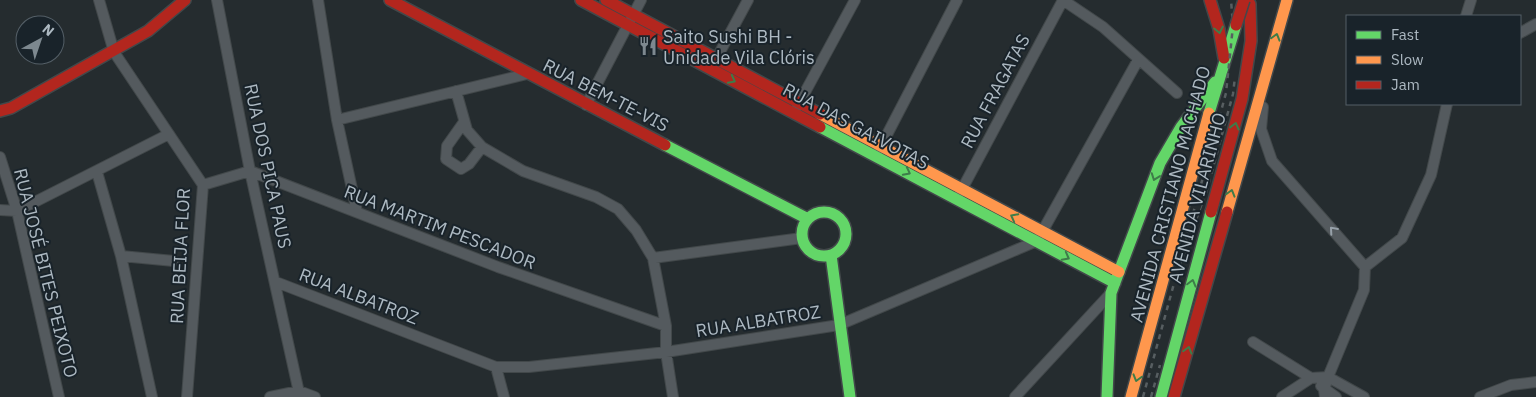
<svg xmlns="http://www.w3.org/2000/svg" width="1536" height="397" viewBox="0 0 1536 397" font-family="'IBM Plex Sans',sans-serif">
<rect width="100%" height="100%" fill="#252c2f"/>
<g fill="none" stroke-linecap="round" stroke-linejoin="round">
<g stroke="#42484a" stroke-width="12">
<path id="street" d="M99,0L114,52L203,185L187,397
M217,0L250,171L300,397
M318,0L337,120L357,212
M1063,0L1103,27L1177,93
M1466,16L1471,0
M1520,33L1536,24
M714,63L748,0
M456,91L467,130L482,147L523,171L596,197L618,209L636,230L653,258L666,326V352L673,397
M586,105L641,0
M797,107L855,0
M1263,107L1261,129L1272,161L1365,267
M337,120L527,74
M464,122L447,146L446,159L461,169L469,164L482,147
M879,150L957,0
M0,157L17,211L59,397
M97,172L121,256L152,397
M203,185L250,171L498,267L666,326
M960,193L1063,0
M0,210L17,211L169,134
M121,256L174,261
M653,258L802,238
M1365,267L1402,238L1431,175L1447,104
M276,282L496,367H529L666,352L839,325L1037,241L1138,60
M1253,342L1311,378L1328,377L1364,397
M496,367L504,397
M1321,386L1336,397
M270,397L299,391L315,397
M1015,397L1111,293
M1282,397L1311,378
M1325,397L1324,390L1328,377L1364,290L1365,267
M1480,397L1511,385L1536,382"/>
</g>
<g stroke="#42484a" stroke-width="14">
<path id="fast" d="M1209,113L1236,25
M820,127L1115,283
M665,145L808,219
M802 234a22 22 0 1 1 44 0a22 22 0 1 1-44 0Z
M831,255L850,397
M1107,397L1111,293L1160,163L1181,127L1215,82
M1161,397L1211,212"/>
</g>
<g stroke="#42484a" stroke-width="14">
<path id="slow" d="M820,114L1119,272
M1227,212L1287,0
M1131,397L1209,113"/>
</g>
<g stroke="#42484a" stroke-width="14">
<path id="jam" d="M390,0L665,145
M581,0L820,127
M606,0L820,114
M1210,0L1219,29L1224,58
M0,111L11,108L148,31L185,0
M1211,212L1242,99L1251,41L1250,4
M1174,397L1227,212"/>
</g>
<use href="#street" stroke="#545a5e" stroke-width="10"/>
<use href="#fast" stroke="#63d668" stroke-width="11"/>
<use href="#slow" stroke="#ff974d" stroke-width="11"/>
<use href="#jam" stroke="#b3261e" stroke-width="11"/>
<path stroke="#575e61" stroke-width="1" d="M1176,278L1204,200"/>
<path stroke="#575e61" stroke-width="2.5" stroke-dasharray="5 5" stroke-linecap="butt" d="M1206,193L1233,94L1235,77
M1143,397L1226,93L1233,26L1231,0
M1151,397L1160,365"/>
<g stroke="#41484b" stroke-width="14" stroke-linecap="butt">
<path id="jam-bridge" d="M1236,25L1244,0"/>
</g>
<use href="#jam-bridge" stroke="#b3261e" stroke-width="11"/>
</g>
<defs><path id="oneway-chevron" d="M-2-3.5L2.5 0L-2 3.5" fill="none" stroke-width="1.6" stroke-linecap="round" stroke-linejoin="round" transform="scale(1.25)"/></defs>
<g stroke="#3e7c49">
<use href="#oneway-chevron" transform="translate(1219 30) rotate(78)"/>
<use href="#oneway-chevron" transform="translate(1276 37) rotate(-74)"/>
<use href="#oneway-chevron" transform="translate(732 80) rotate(27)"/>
<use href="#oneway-chevron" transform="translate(1235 126) rotate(-76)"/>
<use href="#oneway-chevron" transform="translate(907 172) rotate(27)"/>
<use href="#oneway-chevron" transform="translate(1155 177) rotate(110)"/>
<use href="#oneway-chevron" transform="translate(1231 193) rotate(-74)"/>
<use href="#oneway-chevron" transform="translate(1014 217) rotate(-152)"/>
<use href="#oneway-chevron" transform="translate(1066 257) rotate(28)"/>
<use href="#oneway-chevron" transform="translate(1192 283) rotate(-75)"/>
<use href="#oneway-chevron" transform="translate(1188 350) rotate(-74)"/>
<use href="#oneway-chevron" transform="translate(1137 378) rotate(106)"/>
</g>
<use stroke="#97a1a9" href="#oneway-chevron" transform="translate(1333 230) rotate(-131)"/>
<defs>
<g id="restaurant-bare" transform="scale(1.5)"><path d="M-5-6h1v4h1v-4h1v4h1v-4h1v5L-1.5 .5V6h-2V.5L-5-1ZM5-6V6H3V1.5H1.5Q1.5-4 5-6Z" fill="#7d888f" stroke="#19232a" stroke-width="2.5" paint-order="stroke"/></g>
</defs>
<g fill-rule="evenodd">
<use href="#restaurant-bare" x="648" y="46"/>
</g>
<g text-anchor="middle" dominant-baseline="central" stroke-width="4" stroke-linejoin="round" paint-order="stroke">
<g font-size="18" fill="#adb9c2" stroke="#19232a" text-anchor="start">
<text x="663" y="36">Saito Sushi BH -<tspan x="663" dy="21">Unidade Vila Clóris</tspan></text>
</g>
<g font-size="18" fill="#adb9c2" stroke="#19232a">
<text transform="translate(995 91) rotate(-62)">RUA FRAGATAS</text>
<text transform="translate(606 95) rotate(27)">RUA BEM-TE-VIS</text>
<text transform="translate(856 126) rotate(28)">RUA DAS GAIVOTAS</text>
<text transform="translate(268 166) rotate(78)">RUA DOS PICA PAUS</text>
<text transform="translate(1170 194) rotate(-75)">AVENIDA CRISTIANO MACHADO</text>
<text transform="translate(1197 198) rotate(-75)">AVENIDA VILARINHO</text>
<text transform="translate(440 227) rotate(21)">RUA MARTIM PESCADOR</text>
<text transform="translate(180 256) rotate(-87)">RUA BEIJA FLOR</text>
<text transform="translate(46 273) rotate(76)">RUA JOSÉ BITES PEIXOTO</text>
<text transform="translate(359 296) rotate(21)">RUA ALBATROZ</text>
<text transform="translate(758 321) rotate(-9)">RUA ALBATROZ</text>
</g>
</g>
<rect x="1346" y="15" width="175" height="90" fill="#19232a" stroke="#545f67"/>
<rect x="1356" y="31" width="25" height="8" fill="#63d668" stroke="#545f67"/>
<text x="1391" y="40" font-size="15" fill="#adb9c2">Fast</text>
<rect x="1356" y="56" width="25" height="8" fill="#ff974d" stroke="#545f67"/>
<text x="1391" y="65" font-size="15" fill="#adb9c2">Slow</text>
<rect x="1356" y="81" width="25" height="8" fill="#b3261e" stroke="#545f67"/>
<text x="1391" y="90" font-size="15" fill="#adb9c2">Jam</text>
<g transform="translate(40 40) rotate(40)"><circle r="24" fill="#19232a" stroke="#545f67"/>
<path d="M0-4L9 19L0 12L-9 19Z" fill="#7d888f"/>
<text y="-8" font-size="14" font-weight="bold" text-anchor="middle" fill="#adb9c2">N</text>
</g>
</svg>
